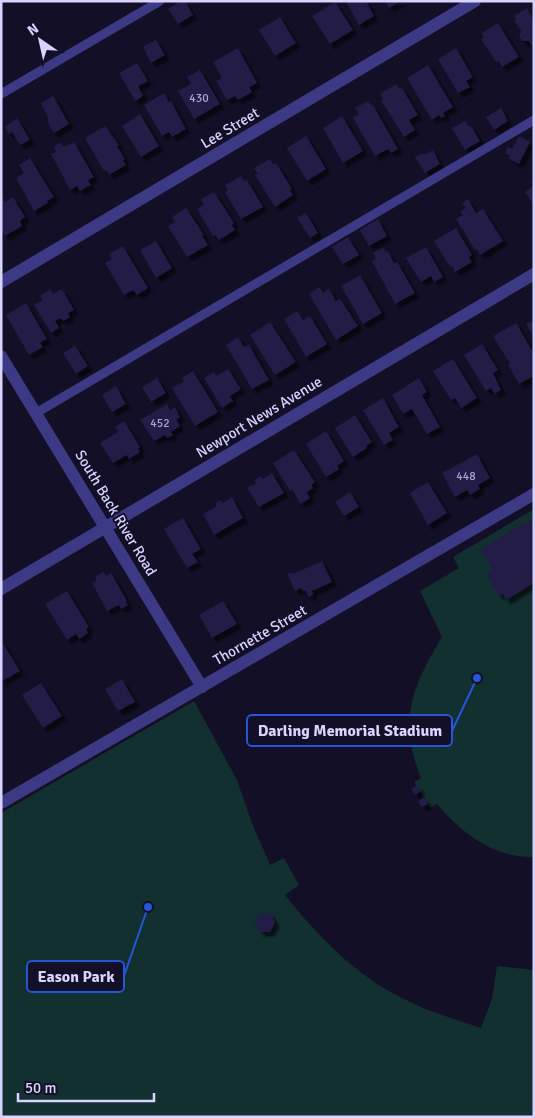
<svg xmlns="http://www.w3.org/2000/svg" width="535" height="1118" viewBox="0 0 535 1118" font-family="Signika,sans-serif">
<defs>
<filter id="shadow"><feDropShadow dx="4.5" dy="4.5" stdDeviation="1" flood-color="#0009"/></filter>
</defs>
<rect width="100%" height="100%" fill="#130f26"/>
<path fill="#12302f" d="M534,509V857C493,858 462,833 437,804L430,808L414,782L421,778C398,721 412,686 442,637L420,591L459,568L453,557Z
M194,701L237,780L252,823L270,865L284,858L299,885L285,895C317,935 355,975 402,998C427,1011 454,1019 481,1028L492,999L497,966L534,970V1117H1V813Z"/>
<path fill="#241b47" filter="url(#shadow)" d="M181,1H185L193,15L178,24L168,9Z
M346,1H366L374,16L359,25Z
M385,1H401L389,8Z
M335,2L353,30L330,44L312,16Z
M527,8L534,20V49L529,41H522L519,36L521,31L514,20L516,19L514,16Z
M280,17L296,43L275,56L259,30Z
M498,23L519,57L502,67L498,61L496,62L481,39L484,37L482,33Z
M156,40L165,55L151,63L143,47Z
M238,48L257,83L249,87L252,92L238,100L235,96L227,100L216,81L222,78L213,62Z
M456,48L473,77L466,81L470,87L458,93L438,59Z
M137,63L148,81L138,86L143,96L135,101L119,73Z
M428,65L453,107L443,113L445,116L441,118L439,115L432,120L407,78Z
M200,70L220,104L194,119L178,91L191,84L187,77Z
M396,84L400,89L402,88L418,115L409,120L415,130L404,137L381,100L383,99L380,94Z
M164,93L169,102L171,101L186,129L172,137L169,132L162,136L144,105Z
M53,96L69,124L54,133L47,121L49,120L41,103Z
M368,101L372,106L373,105L398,149L391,153L388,149L375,156L353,118L359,114L355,108Z
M501,108L508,121L494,130L486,117Z
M140,114L159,146L141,157L122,126Z
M342,116L363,151L343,163L323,128Z
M17,118L30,140L20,145L12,132L9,134L5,127Z
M465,121L469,127L471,126L480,141L465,150L452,128Z
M105,126L119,145L117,146L125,159L123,160L126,165L109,175L106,170L104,171L85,138Z
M306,136L326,169L307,181L287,148Z
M519,136L530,142L519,164L508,158L510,156L505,153L508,147L512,149Z
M74,142L94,177L88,180L91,185L80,191L77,186L70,190L51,154L56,152L54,146L60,143L64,147Z
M433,150L440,164L425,173L415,157L423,153L424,155Z
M30,158L54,197L47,201L48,203L34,211L16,178L24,173L19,165Z
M270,159L273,164L276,163L292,189L290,190L293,195L275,207L255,175L258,174L254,168Z
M241,176L244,181L247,180L263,207L241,219L225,192L228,190L225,185Z
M534,181V206L525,192L534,186L532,183Z
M214,192L234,223L232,225L235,230L219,240L215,235L213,236L197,209L204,205L201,199Z
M13,197L25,217L20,221L22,226L5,236L2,231L1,232V199L3,198L5,202Z
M468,199L476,213L483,209L503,241L480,255L477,249L475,250L456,219L463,215L460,212L466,208L462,203Z
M186,208L204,235H202L208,245L187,257L168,226L175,222L172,217Z
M306,213L318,233L310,238L297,218Z
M378,219L387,236L369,246L360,230Z
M456,228L472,255L469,257L472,262L455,272L452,266L450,267L434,241Z
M348,237L359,255L343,264L332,247Z
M156,241L172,268L156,278L140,250Z
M123,246L148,288L137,295L133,290L124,295L105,263L112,259L109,254Z
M426,247L443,277L434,282L431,276L421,282L406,258Z
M383,248L386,252L388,251L394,263L397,262L415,293L395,304L372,261L376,258L373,253Z
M360,275L382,313L363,324L341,286Z
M319,287L323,293L329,289L336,301L340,299L358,326L336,340L309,294Z
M50,289L53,294L62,289L74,310L68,313L70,317L63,321L60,318L55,321L59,328L51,333L34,305L43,300L40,296Z
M26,303L47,339L40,343L43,347L29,355L6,315Z
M297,311L303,320L310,316L327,344L306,357L284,319Z
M534,320V337L526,324Z
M270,322L296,362L275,375L250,335Z
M516,323L534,354V376L519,384L508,365L510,364L493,336Z
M238,337L244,347L249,345L269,380L252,389L226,345Z
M482,344L498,370L493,373L501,390L495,394L491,388L486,391L464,355Z
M75,346L88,366L76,374L63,353Z
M453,359L477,398L461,408L455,398L451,400L433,371Z
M228,369L241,389L230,396L233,401L222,408L204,378L214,372L216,376Z
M193,371L218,412L195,426L172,388L184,381L182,378Z
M157,378L166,393L151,402L142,387Z
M419,378L427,392L422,395L440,427L427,434L412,409L403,414L392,395Z
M116,386L126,404L112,412L102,395Z
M383,398L399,427L389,433L393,440L384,445L363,410Z
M167,404L170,410L175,407L180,417L176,420L180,426L171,432L173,435L167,438L165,435L154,441L140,420Z
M355,415L372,442L366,446L367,448L353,457L335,428Z
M124,421L140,447L138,448L140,452L129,459L127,455L113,463L100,443L118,432L115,427Z
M326,431L344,461L337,466L339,469L326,477L306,444Z
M294,450L315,482L311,485L313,488L307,492L310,498L301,504L292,490L290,491L273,463Z
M477,454L490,478L478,485L480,489L470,495L467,490L455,497L442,473Z
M272,473L284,493L259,507L247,488L256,483L254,480L261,476L262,479Z
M428,482L447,513L428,525L410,493Z
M350,492L359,507L344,516L335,502Z
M232,497L243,518L214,535L203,514L217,506L215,503L220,500L222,503Z
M183,518L201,549L192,554L198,562L187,568L164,529Z
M534,518V583L506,600L503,594L499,596L486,573L493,569L481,549Z
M322,561L332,582L312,591L313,595L309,597L305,590L303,591L301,588L295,591L287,574L292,572L293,574Z
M103,572L106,576L111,573L127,601H126L128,605L121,609L119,605L107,611L92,583L97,580L95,577Z
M67,591L89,627L86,629L88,633L79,639L76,634L67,640L45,604Z
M223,601L237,624L212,638L199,615Z
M1,640L20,671L2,681L1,680Z
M122,679L135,702L118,711L105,689Z
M41,683L62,716L43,728L22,695Z
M417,785L421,791L415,795L411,789Z
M424,797L428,804L422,807L418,801Z
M270,913L275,922L270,932H260L254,923L259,914Z"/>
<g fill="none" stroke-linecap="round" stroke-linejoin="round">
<path stroke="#3d3a85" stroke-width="9" d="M1,94L160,1
M36,413L534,120"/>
<path stroke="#3d3a85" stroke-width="12" d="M1,282L475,1
M1,356L202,687
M1,803L534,494"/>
<path stroke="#3d3a85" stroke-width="12" d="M1,589L534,274"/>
</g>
<g text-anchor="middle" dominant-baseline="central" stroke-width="4" stroke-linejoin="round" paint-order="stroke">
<g font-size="12" fill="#aca6d1">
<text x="199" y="98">430</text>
<text x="160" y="423">452</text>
<text x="466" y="476">448</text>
</g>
<g font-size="15" fill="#d9d4ff" stroke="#130f26">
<text transform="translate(230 128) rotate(-31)">Lee Street</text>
<text transform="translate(259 417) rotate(-31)">Newport News Avenue</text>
<text transform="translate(116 513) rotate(59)">South Back River Road</text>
<text transform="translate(260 635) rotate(-30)">Thornette Street</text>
</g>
</g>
<path fill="none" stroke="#2655da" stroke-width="2" d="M477 678L452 731M148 907L124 976"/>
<g fill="#2655da" stroke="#130f26" stroke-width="2">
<circle cx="477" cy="678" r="5"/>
<circle cx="148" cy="907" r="5"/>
</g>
<g fill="#130f26" stroke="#2655da" stroke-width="2">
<rect x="247" y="715" width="205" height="31" rx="5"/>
<rect x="27" y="961" width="97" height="31" rx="5"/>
</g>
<g font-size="16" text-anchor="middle" font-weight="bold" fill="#d9d4ff">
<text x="350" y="736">Darling Memorial Stadium</text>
<text x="76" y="982">Eason Park</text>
</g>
<rect width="535" height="1118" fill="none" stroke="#d9d4ff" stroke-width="5"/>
<g transform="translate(40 40) rotate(326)" stroke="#130f26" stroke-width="4" paint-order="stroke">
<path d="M0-4L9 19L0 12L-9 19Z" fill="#d9d4ff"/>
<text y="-8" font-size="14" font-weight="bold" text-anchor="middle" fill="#d9d4ff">N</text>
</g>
<path d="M18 1093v8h136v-8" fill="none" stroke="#d9d4ff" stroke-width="2.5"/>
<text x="25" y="1093" font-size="15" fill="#d9d4ff" stroke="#130f26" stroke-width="4" paint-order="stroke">50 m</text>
</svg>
